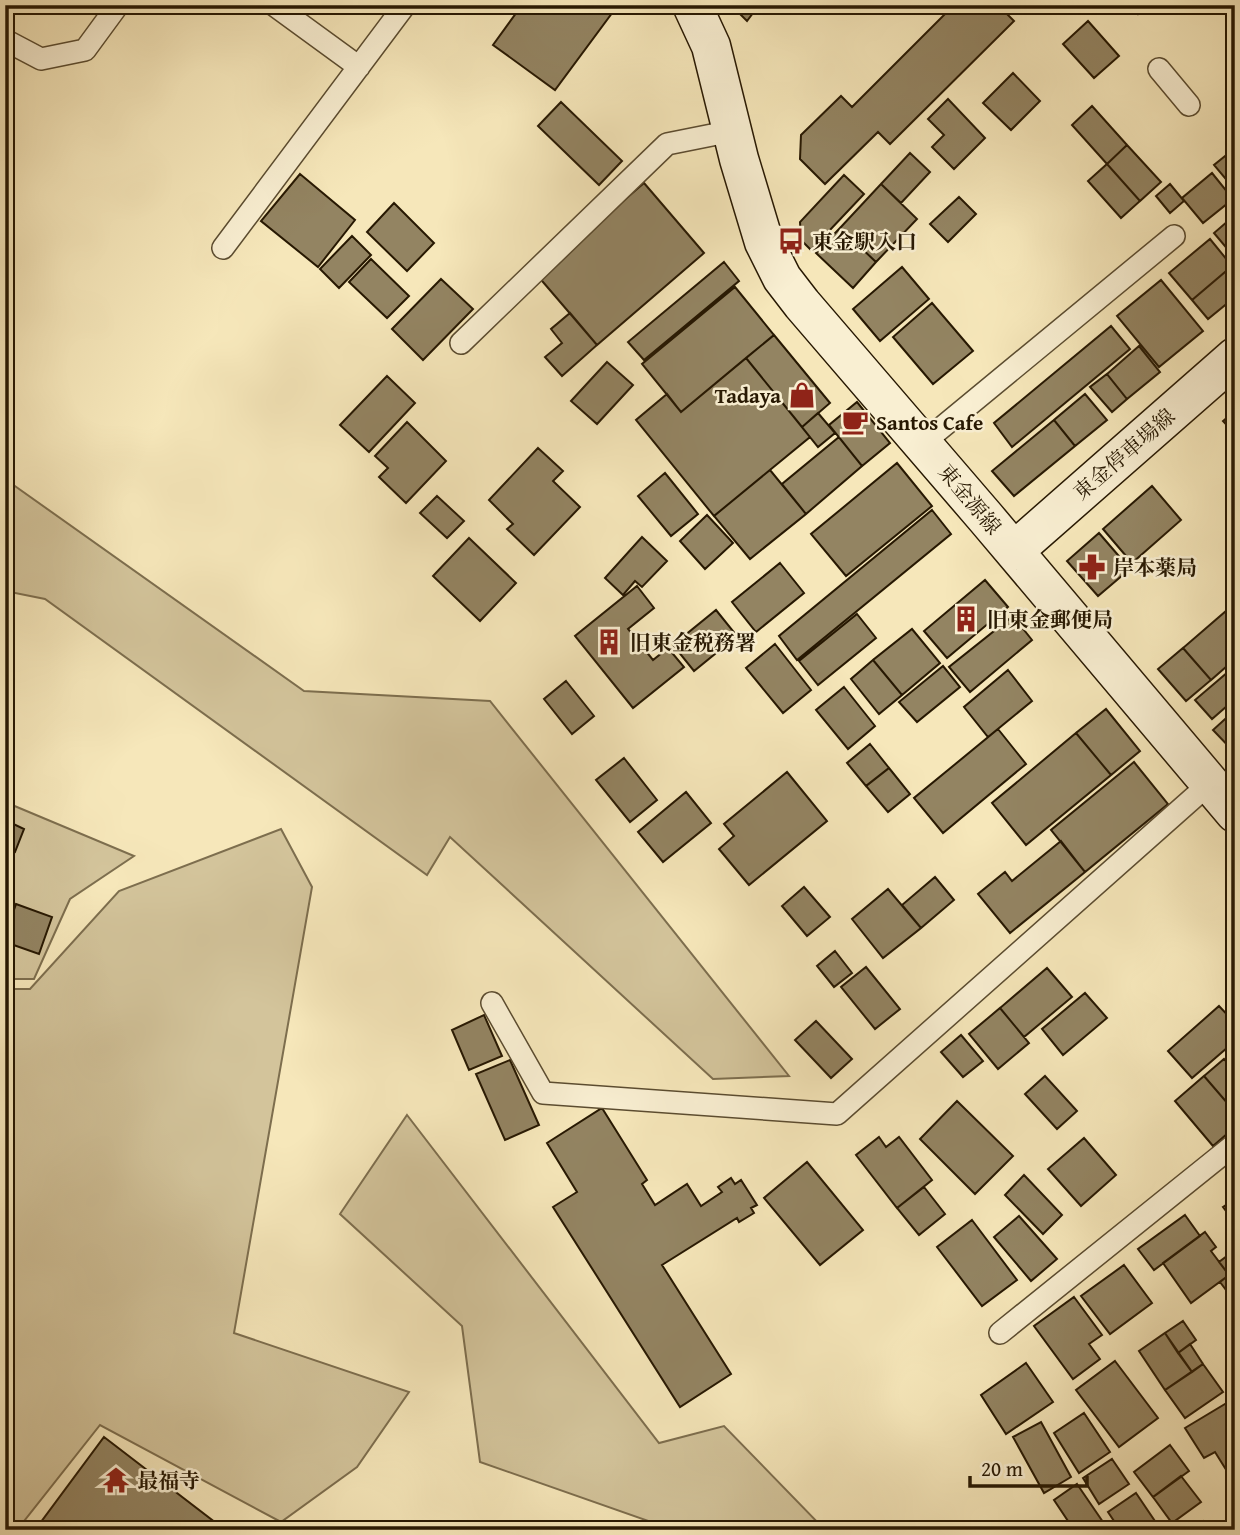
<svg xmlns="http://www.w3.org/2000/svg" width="1240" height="1535" viewBox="0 0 1240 1535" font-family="'Gentium Book Plus','Noto Serif JP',serif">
<rect width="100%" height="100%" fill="#f6e7ba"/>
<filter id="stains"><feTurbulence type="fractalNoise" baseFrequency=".00286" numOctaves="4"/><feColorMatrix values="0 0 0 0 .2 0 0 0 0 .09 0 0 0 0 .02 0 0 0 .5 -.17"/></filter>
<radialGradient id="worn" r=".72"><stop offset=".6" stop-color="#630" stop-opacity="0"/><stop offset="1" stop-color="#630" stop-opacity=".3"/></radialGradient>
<path fill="#d3c49b" stroke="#7d6e4e" stroke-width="2" d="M5,479L304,691L490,701L789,1076L713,1079L450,837L427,875L45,599L5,591Z
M5,802L134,856L70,899L34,979H5Z
M281,829L312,887L234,1333L409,1392L357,1467L281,1522L100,1425L17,1530H5V989H30L119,891Z
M407,1115L659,1443L724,1426L825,1530H674L480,1462L462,1326L340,1214Z"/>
<path fill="#938462" stroke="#271802" stroke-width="2" d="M522,5H618L555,90L493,45Z
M731,5H759L747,21Z
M954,5H998L1014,21L890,144L878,132L825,184L800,159L801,135L841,96L852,107Z
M1130,5H1148L1138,14Z
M1088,21L1119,56L1094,78L1063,44Z
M1013,73L1040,101L1011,130L983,103Z
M948,99L985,138L954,169L932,147L944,135L928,119Z
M561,102L622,161L599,185L538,126Z
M1092,106L1127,145L1107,164L1072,125Z
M1127,145L1161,182L1140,201L1107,164Z
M1235,148V190L1214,165Z
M910,153L930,172L901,203L881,184Z
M1107,164L1140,201L1121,218L1088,181Z
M1212,173L1233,199L1203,223L1182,198Z
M300,174L355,220L318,267L261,221Z
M844,175L864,194L811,250L801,240L800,222Z
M644,183L704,253L597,345L537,275Z
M881,184L917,219L876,262L840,228Z
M1170,184L1184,201L1170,213L1156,196Z
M959,197L976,214L948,242L930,224Z
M394,203L434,243L407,271L367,232Z
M1235,215V258L1214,233Z
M840,228L876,262L853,288L816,253Z
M352,236L371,255L339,288L320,269Z
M1210,239L1232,266L1192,300L1169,273Z
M371,259L409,296L387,318L349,282Z
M724,262L739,281L644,360L628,342Z
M1232,266L1235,269V297L1208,319L1192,300Z
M902,267L929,299L880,341L853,309Z
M441,279L473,309L423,360L392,329Z
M1161,280L1203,331L1159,367L1117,316Z
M735,287L774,335L681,412L642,364Z
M932,303L973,351L933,384L893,337Z
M570,313L597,345L562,376L545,357L562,343L551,329Z
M1111,326L1130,349L1012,447L994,423Z
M774,335L830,403L802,427L746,358Z
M1139,346L1160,372L1127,399L1107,374Z
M746,358L810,437L714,516L636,420L667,394L681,412Z
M607,362L633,385L597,424L571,401Z
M1107,374L1127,399L1112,412L1090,387Z
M387,376L415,403L369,452L340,425Z
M1085,394L1107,420L1075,446L1054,420Z
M857,402L890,443L862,466L829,425Z
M1235,411V434L1223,421Z
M818,413L835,433L818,447L802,427Z
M1054,420L1075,446L1014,496L992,471Z
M407,422L446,461L406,503L379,477L388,468L375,456Z
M839,437L862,466L806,514L782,484Z
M538,448L563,471L553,481L580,507L534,555L507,529L513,524L489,500Z
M897,463L932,506L846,576L811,534Z
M770,470L806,514L750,559L714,516Z
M665,473L698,514L671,536L638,496Z
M1152,486L1181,520L1132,563L1103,529Z
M437,496L464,521L447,538L420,513Z
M932,510L951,534L797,660L779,636Z
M707,515L733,543L705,569L680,541Z
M1099,533L1130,569L1098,596L1067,561Z
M642,537L667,561L642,587L635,581L623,595L605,578Z
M469,538L516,583L480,621L433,576Z
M780,563L804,593L756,632L732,602Z
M985,580L1008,607L947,658L924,631Z
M637,586L654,608L628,629L653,660L668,648L684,667L633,708L575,636Z
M716,610L737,636L694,671L673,645Z
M1226,611L1235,621V659L1211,680L1183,648Z
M857,614L876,638L818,685L799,661Z
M1013,616L1032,640L970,692L949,667Z
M912,629L940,663L902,695L873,660Z
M775,644L811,690L783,713L746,668Z
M1183,648L1211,680L1186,701L1158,669Z
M873,660L902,695L879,714L851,679Z
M943,666L960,687L917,722L899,702Z
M1235,666V699L1212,719L1195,700Z
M1008,670L1032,701L988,737L964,707Z
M566,681L594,716L572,734L544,699Z
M844,687L875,726L848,749L816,710Z
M1106,709L1140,751L1111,775L1076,733Z
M1235,710V753L1213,730Z
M998,729L1026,764L943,833L914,798Z
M1076,733L1111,775L1026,845L992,803Z
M870,744L889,768L866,786L847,763Z
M624,758L657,800L630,822L596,780Z
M1134,762L1168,804L1085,872L1051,830Z
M889,768L910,794L888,812L866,786Z
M787,772L827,821L749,885L719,849L734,836L724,824Z
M686,792L711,823L663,862L638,832Z
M5,820L24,829L15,852L5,848Z
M1061,841L1085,872L1010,933L978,894L1005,872L1012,881Z
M935,877L954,900L921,928L902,905Z
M804,887L830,917L807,936L782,906Z
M888,889L921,928L883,958L852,919Z
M16,904L52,917L39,954L5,942V936Z
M835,951L852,973L834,987L817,966Z
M866,967L900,1009L875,1029L841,987Z
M1047,968L1072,997L1024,1037L1000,1008Z
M1085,993L1107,1018L1063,1055L1042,1029Z
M1219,1006L1235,1023V1041L1192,1078L1168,1051Z
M1000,1008L1029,1043L998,1069L969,1034Z
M484,1015L502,1056L469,1070L452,1030Z
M816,1021L852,1059L831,1078L795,1040Z
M961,1035L983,1061L963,1077L941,1052Z
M1224,1059L1235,1071V1112L1204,1076Z
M510,1060L539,1125L505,1140L476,1074Z
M1045,1076L1077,1111L1057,1129L1025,1094Z
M1204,1076L1235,1112V1127L1213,1146L1175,1101Z
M957,1101L1013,1156L975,1194L920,1139Z
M602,1108L647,1180L642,1184L655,1205L687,1184L701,1206L722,1192L718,1187L731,1178L735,1184L741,1180L757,1205L751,1208L754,1213L739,1222L737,1218L662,1265L731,1374L680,1407L553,1207L577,1192L547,1143Z
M879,1137L886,1147L899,1137L932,1180L897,1208L856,1155Z
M1084,1138L1116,1175L1081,1206L1048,1169Z
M807,1162L863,1230L820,1265L764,1198Z
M1024,1175L1062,1215L1043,1234L1005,1195Z
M924,1187L945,1214L919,1235L897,1208Z
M1235,1199V1223L1223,1207Z
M1185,1215L1200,1236L1154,1270L1138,1249Z
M1019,1216L1057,1259L1031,1281L994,1237Z
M972,1220L1017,1280L982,1306L937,1247Z
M1205,1232L1216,1247L1211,1251L1229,1275L1191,1303L1163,1263Z
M1235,1250V1302L1220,1282L1229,1275L1219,1262Z
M1124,1265L1152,1303L1110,1334L1081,1296Z
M1074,1297L1102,1335L1089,1344L1100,1359L1073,1379L1034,1326Z
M1183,1321L1196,1340L1178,1353L1165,1333Z
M1165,1333L1192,1372L1165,1390L1139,1351Z
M1190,1344L1203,1364L1192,1372L1178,1353Z
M1115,1361L1158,1418L1119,1447L1076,1390Z
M1026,1363L1053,1402L1006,1434L981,1395Z
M1203,1364L1223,1392L1185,1418L1165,1390Z
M1235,1398V1484L1215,1452L1204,1458L1185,1428Z
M1084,1413L1110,1452L1079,1473L1054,1433Z
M1041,1422L1071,1477L1044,1493L1013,1437Z
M104,1437L216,1523L211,1530H35Z
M1170,1445L1189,1471L1153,1497L1134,1472Z
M1112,1459L1129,1484L1099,1504L1083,1478Z
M1181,1476L1201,1502L1172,1523L1153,1497Z
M1077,1484L1103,1522L1092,1530H1074L1054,1500Z
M1136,1493L1161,1530H1120L1108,1512Z
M1203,1521L1209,1530H1189Z"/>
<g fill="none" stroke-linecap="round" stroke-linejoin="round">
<g stroke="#5b4c30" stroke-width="24">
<path id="lane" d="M274,5L359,67
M5,40L41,59L85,50L118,5
M1159,69L1189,105
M223,248L405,5
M461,343L667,144L732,131
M923,443L1174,236
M492,1003L543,1093L837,1114L1209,784
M1000,1333L1235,1144"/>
</g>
<g stroke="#271802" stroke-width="41">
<path id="secondary" d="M692,5L711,46L739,159L764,242L782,278L802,304L986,518L1235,813
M1014,551L1235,357"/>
</g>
<use href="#lane" stroke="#f9efd2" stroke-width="21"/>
<use href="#secondary" stroke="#f9efd2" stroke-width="38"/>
</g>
<defs>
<g id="bus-bare" transform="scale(2.1)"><path d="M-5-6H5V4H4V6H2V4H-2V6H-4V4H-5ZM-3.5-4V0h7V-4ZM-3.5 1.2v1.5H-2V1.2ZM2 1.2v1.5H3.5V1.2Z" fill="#8f2418" stroke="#f9efd2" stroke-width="2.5" paint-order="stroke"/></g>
<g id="shop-bare" transform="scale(2.1)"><path d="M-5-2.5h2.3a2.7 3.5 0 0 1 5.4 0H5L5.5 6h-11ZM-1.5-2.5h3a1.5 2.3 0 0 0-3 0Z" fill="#8f2418" stroke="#f9efd2" stroke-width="2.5" paint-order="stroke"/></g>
<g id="cafe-bare" transform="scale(2.1)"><path d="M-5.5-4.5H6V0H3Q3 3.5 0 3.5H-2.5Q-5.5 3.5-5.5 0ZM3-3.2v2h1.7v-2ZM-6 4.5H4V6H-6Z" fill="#8f2418" stroke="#f9efd2" stroke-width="2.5" paint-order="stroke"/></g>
<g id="pharmacy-bare" transform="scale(2.1)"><path d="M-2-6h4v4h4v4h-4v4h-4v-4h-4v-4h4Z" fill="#8f2418" stroke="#f9efd2" stroke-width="2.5" paint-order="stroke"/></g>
<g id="building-bare" transform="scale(2.1)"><path d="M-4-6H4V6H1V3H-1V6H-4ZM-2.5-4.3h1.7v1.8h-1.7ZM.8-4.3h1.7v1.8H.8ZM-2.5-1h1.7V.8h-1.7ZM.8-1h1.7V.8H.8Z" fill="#8f2418" stroke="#f9efd2" stroke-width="2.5" paint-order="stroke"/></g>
<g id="temple-bare" transform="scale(2.1)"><path d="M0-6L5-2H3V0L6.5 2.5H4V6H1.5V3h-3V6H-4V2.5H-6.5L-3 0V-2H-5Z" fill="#8f2418" stroke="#f9efd2" stroke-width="2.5" paint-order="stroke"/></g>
</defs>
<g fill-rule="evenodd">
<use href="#bus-bare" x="791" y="241"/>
<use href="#shop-bare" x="802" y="395"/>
<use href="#cafe-bare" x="855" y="422"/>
<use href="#pharmacy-bare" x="1092" y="567"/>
<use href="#building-bare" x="966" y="619"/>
<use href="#building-bare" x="609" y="642"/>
<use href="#temple-bare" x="116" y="1480"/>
</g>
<g text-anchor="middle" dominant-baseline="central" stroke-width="5" stroke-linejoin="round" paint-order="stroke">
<g font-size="21" font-weight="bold" fill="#271802" stroke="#f9efd2" text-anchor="start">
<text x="812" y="241">東金駅入口</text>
<text x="781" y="395" text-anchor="end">Tadaya</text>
<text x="876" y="422">Santos Cafe</text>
<text x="1113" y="567">岸本薬局</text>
<text x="987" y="619">旧東金郵便局</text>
<text x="630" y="642">旧東金税務署</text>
<text x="137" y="1480">最福寺</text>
</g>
<g font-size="21" fill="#271802" stroke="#f9efd2">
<text transform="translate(1124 454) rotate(-41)">東金停車場線</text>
<text transform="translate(970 499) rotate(50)">東金源線</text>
</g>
</g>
<rect width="1240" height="1535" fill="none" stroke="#f6e7ba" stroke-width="28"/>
<rect x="7" y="7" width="1226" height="1521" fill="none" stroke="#271802" stroke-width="3.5"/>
<rect x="14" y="14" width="1212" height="1507" fill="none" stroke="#271802" stroke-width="2"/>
<path d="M970 1476v10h117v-10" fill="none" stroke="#271802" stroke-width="3.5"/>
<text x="981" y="1476" font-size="21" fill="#271802" stroke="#f9efd2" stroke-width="5" paint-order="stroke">20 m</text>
<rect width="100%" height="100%" filter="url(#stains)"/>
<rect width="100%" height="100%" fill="url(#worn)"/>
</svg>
